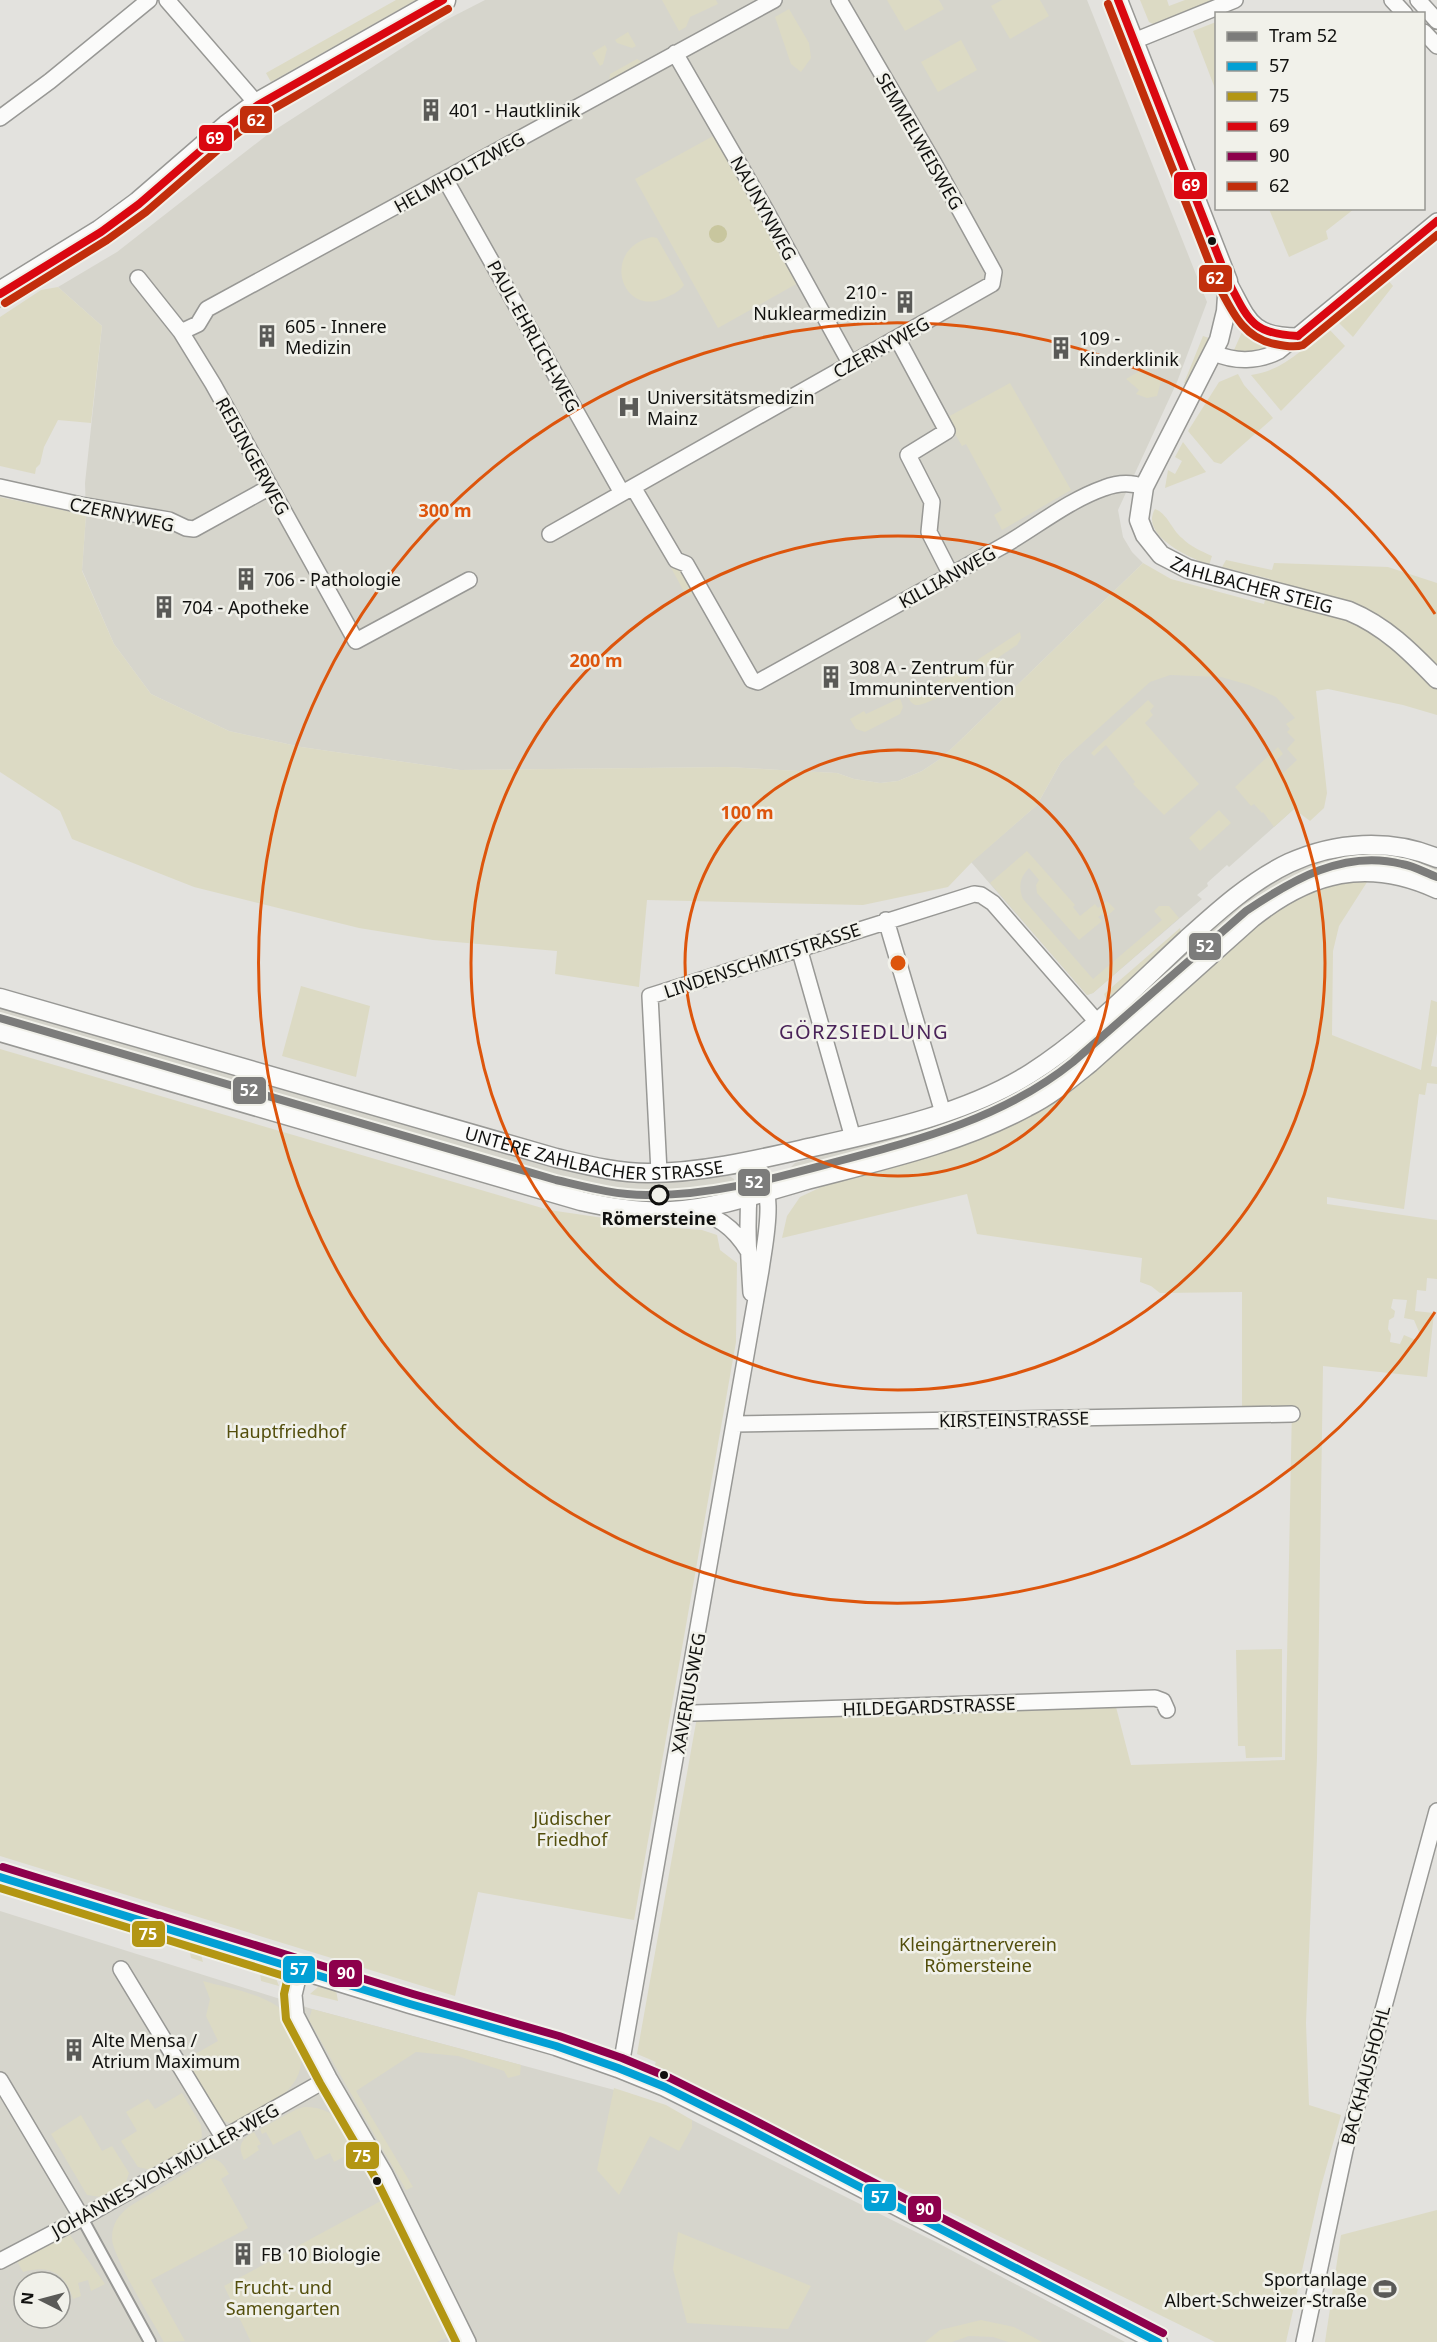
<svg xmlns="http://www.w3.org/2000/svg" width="1437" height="2342" viewBox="0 0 1437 2342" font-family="'Noto Sans',sans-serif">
<rect width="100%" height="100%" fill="#e3e2de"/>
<path fill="#d6d5cc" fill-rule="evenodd" d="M485,0H1087L1207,302L1177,382L1118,510L1123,537L1132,552L1143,563L943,757L922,771L898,781L880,783L854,779L837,773L727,767L460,770L301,747L229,731L151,694L114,644L82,570L86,515L85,483L102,326L58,287L117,252L267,135L444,21Z
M1167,663L1316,691L1294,809L1229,867L1227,865L1207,883L1208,886L1197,895L1202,899L1093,993L1087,995L971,862L1037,805L1061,762Z
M1345,853L1398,854L1437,866V880L1411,870L1382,865L1327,870L1116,1029L1039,1092L981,1119L948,1132L797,1176L791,1174L790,1168L795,1163L944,1120L1012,1092L1232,909L1271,881L1312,861Z
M0,1003L558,1168L613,1178L726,1174L734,1179L735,1189L730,1194L672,1203L627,1202L590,1196L0,1024Z
M0,1911L312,2009L637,2096L692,2120L936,2242L1125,2342H0ZM24,2282H60V2318H24Z"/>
<path fill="#dcdac4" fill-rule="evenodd" d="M396,0H416L271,82L266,73Z
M662,0H716L718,4L690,17L686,27L679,31Z
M887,0H939L944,9L905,31Z
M1002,0H1040L1049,16L1010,39L991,6Z
M1140,0H1167L1169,6L1185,0H1213L1153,24L1149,22Z
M789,9L809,43L811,58L801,72L791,64L775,17Z
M1216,22V91L1193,31Z
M628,32L636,46L632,48L617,43L615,40Z
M961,40L977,70L938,92L921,62Z
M605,45L607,49L603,64L600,66L592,53Z
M637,59L644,63L609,82L610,74Z
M715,135L798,283L718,328L635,179Z
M1269,209H1354L1326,231L1328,239L1289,257Z
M652,237L657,238L684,285C680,291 672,295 665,298C621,318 600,249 652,237Z
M1388,280L1393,286L1353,337L1338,322Z
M58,287L102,326L91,423L58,420L44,447L40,464L36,468L35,474L0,466V317L41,290Z
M1247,327L1262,338L1275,341L1276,345L1254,353L1234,350L1242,332Z
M1328,328L1345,346L1281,411L1251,375C1283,371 1304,348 1328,328Z
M1211,332H1215L1188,383L1186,384L1184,383L1203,336L1209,338Z
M1143,369L1148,370L1161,381L1157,396L1147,398L1136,394L1139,390L1126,379Z
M1238,374L1244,385L1273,418L1221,464L1214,462L1188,431L1219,382Z
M1010,383L1071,490L1002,530L994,515L1002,510L966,444L962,446L946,418Z
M1183,442L1206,472L1165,488L1168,470L1175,474L1182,461L1175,457Z
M0,497L86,515L82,571L114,644L151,694L229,731L301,747L460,770L727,767L837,773L854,779L880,783L898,781L922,771L943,757L1143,563L1171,579L1264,604L1270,579L1222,567L1226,560L1272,570L1274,563L1388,567L1437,583V715L1403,705L1328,689L1316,691L1327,793L1324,808L1310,821L1294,809L1274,827L1263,812L1262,813L1254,804L1251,806L1235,787L1278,747L1283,754L1274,762L1283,773L1297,760L1287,749L1295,740L1287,732L1290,729L1286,724L1295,718L1276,697L1249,685L1221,677L1170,675L1150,682L1061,762L1037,805L972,862L948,887L863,905L647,900L639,987L555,974L557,951L433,940L359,928L194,887L72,839L60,811L0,772Z
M1155,509C1167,513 1172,530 1182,538C1191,547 1201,551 1212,556L1209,565C1191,558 1139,536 1155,509Z
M669,564L683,570L698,590L687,597Z
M1020,632L1021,638L1017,645C999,656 933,707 916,705C911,704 909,699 907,695L962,670Z
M900,698L903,707L900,714L865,732L856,729L850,719L864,711L866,714Z
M1148,700L1154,706L1150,711L1153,715L1145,723L1199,784L1164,815L1133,784L1135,782L1106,745L1094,756L1091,753Z
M1219,810L1231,823L1200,851L1189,838Z
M1027,851L1075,905L1073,907L1080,916L1095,904L1098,908L1107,901L1115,909L1106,917L1102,914L1098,917L1102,921L1079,940L1037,893L1036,885L1039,880L1029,868C1020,877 1018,887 1023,899L1093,979L1162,920L1154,911L1159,906H1169L1179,918L1093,993L1087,995L990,883Z
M1369,879L1339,926L1333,951L1332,1035L1421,1070L1431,1000L1437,1002V1033L1431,1066L1437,1067V1084L1427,1083L1425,1095L1419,1094L1404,1209L1327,1197V1204L1437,1220V1279L1427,1278L1426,1291L1417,1290L1415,1311L1434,1313L1427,1377L1323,1366L1317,1758L1306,2023L1309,2105L1341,2115L1320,2190L1286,2342H1215L654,2067L656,2062L637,2054L697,1717L1116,1707L1131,1765L1285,1760L1292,1407H1242V1292L1160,1293L1151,1286L1140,1282L1142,1258L977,1234L967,1194L782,1238L787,1216L800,1197L832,1182L958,1145L1031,1115L1070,1089L1238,940L1294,899L1314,888L1341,881ZM1393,1299L1407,1300L1404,1318L1414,1320L1419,1332L1418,1341L1404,1335L1400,1344L1390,1342L1391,1334L1388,1329L1389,1320L1394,1317L1395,1311L1391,1308Z
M1180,928L1182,937L1108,1003L1104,994Z
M301,986L370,1006L356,1077L282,1056Z
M0,1049L549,1210L611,1219L613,1226L621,1228L627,1224L702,1230L717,1235L720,1250L737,1263L736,1342L634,1920L478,1892L455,1996L0,1856Z
M1282,1649V1757L1246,1758L1245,1746H1238L1236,1650Z
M188,1943L199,1947L203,1962L191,1958Z
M259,1965L273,1971L279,1986L261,1981Z
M203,1981C227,1988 256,1992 277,2006C284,2011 290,2025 294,2033C319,2082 274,2104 236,2123H229L217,2118L183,2061L218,2041L206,2016L210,1999Z
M324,1986L336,1990L338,2001L310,1994L318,1987Z
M312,2009L521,2065L520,2075L508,2078L504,2071L458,2056L416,2052L356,2091L413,2187L406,2190L309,2020Z
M614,2088L666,2105L692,2120V2128L679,2151L650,2136L619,2195L597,2170Z
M182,2093L201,2125L202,2137L194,2145L151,2170L138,2167L121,2141L137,2131L126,2112L148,2099L155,2109Z
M304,2107C334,2106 345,2126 359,2149L334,2162L330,2153L315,2160L300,2130L273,2145L266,2132L262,2134L260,2129L297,2109Z
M81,2115L102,2151L112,2146L129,2173L125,2185L102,2197L87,2195L51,2134Z
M254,2132L261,2144L257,2146L259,2150L244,2160C237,2145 241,2140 254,2132Z
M209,2159C220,2158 224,2165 229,2174L221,2179L248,2228L151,2280L185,2341L164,2342C153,2322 112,2256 112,2238C112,2224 119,2214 130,2206Z
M390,2196L456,2334L437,2342H251L224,2286Z
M1437,2210V2342H1325L1341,2235Z
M678,2232L811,2286L788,2329L687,2323L673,2269Z
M70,2235L105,2284L91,2291L88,2280L78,2283L81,2296L73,2299C65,2273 50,2264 23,2272L17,2261Z
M981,2320L1014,2327L1042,2342H1008L993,2337L969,2336L952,2342H925L940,2330Z"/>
<path fill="#c8c69e" d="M709 234a9 9 0 1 1 18 0a9 9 0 1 1-18 0Z"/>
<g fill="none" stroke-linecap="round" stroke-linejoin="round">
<g stroke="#989895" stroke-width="14">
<path id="pedestrian" d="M82,2218L150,2342"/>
</g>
<g stroke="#989895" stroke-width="18">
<path id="minor" d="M167,0L258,105
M1392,0L1405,14
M1418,0L1437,21
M1424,32L1437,46
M1134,41L1235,0
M675,53L764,207L850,363
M0,118L50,81L149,0
M445,179L622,493
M138,278L181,332L213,384L356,641L469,580
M1228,281C1249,319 1250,336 1298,336
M181,332L198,324L207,309L774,0
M897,338L947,431L908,455L932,502L929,532L951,575
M1214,353C1235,362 1258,362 1279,351L1437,221
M0,487L81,505L169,520L186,528L194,529L270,487
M633,487L676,560L686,564L752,680L758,682C839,637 920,592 1001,547C1035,528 1067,501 1104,488C1117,483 1131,482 1144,487
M550,534L992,284L994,272L935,165L839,0
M886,920L943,1113
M799,948L853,1138
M659,1172L650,996L974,894L981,895L993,903L1097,1022
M691,1211C717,1214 735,1229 748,1251
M751,1293C748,1249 745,1203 754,1160
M735,1424L1292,1414
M685,1712L694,1713L1155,1698L1163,1701L1167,1710
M121,1969L223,2137
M300,1970L294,1995L296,2015L329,2078L385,2174L468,2342
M618,2068L623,2054L761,1270C766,1234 777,1192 754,1160
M0,2080L82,2218
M0,2261L82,2218L329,2078
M1304,2342L1345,2150L1437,1811"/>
</g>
<g stroke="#989895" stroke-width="21">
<g id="tertiary">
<path id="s1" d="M1118,0L1228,281L1226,311L1219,340L1144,487L1139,520L1145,535L1161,555L1188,569L1349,611C1385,626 1410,651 1437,679"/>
<path id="s2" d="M0,998L556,1158C586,1165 617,1173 648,1173C703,1173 760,1159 813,1147C885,1131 968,1113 1031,1073C1088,1037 1137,985 1187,939C1218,911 1251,881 1289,863C1335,842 1390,838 1437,858"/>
<path d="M0,1032L581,1201C611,1208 640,1213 671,1211C715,1209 761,1193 803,1181C879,1161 958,1144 1027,1107C1050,1096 1070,1079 1090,1063L1252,918C1310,872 1367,857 1437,889"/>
<path d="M0,1877L410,2004L556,2046L618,2068L665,2087L741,2125L1158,2342"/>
</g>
</g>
<g stroke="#989895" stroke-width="27">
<path id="primary" d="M0,294L101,232L139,204L228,127L258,105L443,0"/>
</g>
<use href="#pedestrian" stroke="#fbfbfa" stroke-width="10"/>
<use href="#minor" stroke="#fbfbfa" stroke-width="15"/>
<use href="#tertiary" stroke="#fbfbfa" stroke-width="18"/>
<use href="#primary" stroke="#fbfbfa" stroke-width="24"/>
<g stroke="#f1f1ea" stroke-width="12">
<path id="bus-1" d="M0,1877L410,2004L556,2046L618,2068L665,2087L741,2125L1158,2342"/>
</g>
<g stroke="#f1f1ea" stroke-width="12">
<path id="bus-2" d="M0,1888L297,1980
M290,1968L284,1994L286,2019L320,2083L376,2179L456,2342"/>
</g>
<g stroke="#f1f1ea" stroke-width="12">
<path id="bus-3" d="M1118,0L1228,281C1248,319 1251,334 1298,336
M0,294L101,232L139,204L228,127L258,105L443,0
M1298,336L1437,221"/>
</g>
<g stroke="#f1f1ea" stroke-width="12">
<path id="bus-4" d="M3,1867L413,1994L559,2036L622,2058L670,2078L746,2116L1163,2333"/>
</g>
<g stroke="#f1f1ea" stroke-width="12">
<path id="bus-5" d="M1108,4L1218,285C1232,311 1243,338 1275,344C1284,346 1294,348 1303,345L1437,235
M5,303L107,240L146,212L235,135L264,114L448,9"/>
</g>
<use href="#bus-1" stroke="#02a0d5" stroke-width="8"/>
<use href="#bus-2" stroke="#b39613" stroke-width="8"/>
<use href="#bus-3" stroke="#da0710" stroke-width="8"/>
<use href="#bus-4" stroke="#8d004c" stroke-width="8"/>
<use href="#bus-5" stroke="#c22e0c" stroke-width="8"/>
<g stroke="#f1f1ea" stroke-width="12">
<path id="tram-1" d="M0,1018L556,1180C586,1187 615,1195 646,1195C712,1196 776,1178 839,1161C922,1139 1005,1117 1073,1062L1246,911C1292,880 1344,849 1402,864C1414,866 1426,873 1437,877"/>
</g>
<use href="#tram-1" stroke="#7c7c7b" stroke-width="8"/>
</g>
<g fill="none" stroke="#dd550c" stroke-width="3">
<circle cx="898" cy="963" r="213"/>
<circle cx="898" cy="963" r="427"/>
<path d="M1435 1312A640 640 0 1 1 1435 614"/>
</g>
<defs>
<g id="building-bare" transform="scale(1.8)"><path d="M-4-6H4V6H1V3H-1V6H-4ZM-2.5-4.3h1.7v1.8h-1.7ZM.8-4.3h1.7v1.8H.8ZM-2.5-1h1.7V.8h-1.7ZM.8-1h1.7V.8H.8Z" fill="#5a5a57" stroke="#f1f1ea" stroke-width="2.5" paint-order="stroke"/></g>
<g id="hospital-bare" transform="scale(1.8)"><path d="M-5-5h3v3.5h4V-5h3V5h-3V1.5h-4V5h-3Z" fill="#5a5a57" stroke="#f1f1ea" stroke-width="2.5" paint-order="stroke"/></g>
<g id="stadium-bare" transform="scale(1.8)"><path d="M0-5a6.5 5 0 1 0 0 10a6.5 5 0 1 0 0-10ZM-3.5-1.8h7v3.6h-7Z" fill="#5a5a57" stroke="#f1f1ea" stroke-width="2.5" paint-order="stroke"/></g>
</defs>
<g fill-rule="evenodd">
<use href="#building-bare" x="431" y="110"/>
<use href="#building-bare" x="905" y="302"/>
<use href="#building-bare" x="267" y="336"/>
<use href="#building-bare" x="1061" y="348"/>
<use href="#hospital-bare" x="629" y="407"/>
<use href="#building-bare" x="246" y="579"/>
<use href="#building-bare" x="164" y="607"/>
<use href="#building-bare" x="831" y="677"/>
<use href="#building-bare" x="74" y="2050"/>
<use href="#building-bare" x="243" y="2254"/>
<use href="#stadium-bare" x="1385" y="2289"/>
</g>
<g fill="#11110f" stroke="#f1f1ea" stroke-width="2">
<circle cx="1212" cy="241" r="5"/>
<circle cx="664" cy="2075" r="5"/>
<circle cx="377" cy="2181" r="5"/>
</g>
<circle fill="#f1f1ea" stroke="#11110f" stroke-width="3" cx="659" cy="1195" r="9"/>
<g text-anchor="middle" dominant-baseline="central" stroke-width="5" stroke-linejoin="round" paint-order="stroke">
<g font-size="18" fill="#11110f" stroke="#f1f1ea" text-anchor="start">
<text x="449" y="110">401 - Hautklinik</text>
<text x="887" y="292" text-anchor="end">210 -<tspan x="887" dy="21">Nuklearmedizin</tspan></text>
<text x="285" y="326">605 - Innere<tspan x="285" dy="21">Medizin</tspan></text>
<text x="1079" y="338">109 -<tspan x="1079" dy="21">Kinderklinik</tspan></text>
<text x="647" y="397">Universitätsmedizin<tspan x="647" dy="21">Mainz</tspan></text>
<text x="264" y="579">706 - Pathologie</text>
<text x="182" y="607">704 - Apotheke</text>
<text x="849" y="667">308 A - Zentrum für<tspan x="849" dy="21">Immunintervention</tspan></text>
<text x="92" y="2040">Alte Mensa /<tspan x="92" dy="21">Atrium Maximum</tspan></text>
<text x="261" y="2254">FB 10 Biologie</text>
<text x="1367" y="2279" text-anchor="end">Sportanlage<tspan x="1367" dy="21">Albert-Schweizer-Straße</tspan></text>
</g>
<g font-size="18" fill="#11110f" stroke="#f1f1ea">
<text transform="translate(920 141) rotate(60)">SEMMELWEISWEG</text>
<text transform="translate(459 172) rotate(-29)">HELMHOLTZWEG</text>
<text transform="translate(764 208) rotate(61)">NAUNYNWEG</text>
<text transform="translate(534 336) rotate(61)">PAUL-EHRLICH-WEG</text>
<text transform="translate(881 347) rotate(-29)">CZERNYWEG</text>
<text transform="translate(253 456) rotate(61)">REISINGERWEG</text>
<text transform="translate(122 514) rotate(12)">CZERNYWEG</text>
<text transform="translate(947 577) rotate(-29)">KILLIANWEG</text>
<text stroke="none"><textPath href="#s1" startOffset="698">ZAHLBACHER STEIG</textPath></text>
<text transform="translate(762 960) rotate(-18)">LINDENSCHMITSTRASSE</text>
<text stroke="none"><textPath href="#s2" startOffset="616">UNTERE ZAHLBACHER STRASSE</textPath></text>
<text transform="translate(1014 1419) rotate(-1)">KIRSTEINSTRASSE</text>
<text transform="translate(688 1693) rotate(-80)">XAVERIUSWEG</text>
<text transform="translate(929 1706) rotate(-2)">HILDEGARDSTRASSE</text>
<text transform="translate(1365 2075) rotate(-75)">BACKHAUSHOHL</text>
<text transform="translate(165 2170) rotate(-29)">JOHANNES-VON-MÜLLER-WEG</text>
</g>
<g font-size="18" font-weight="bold" fill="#11110f" stroke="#f1f1ea">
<text x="659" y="1218">Römersteine</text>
</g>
<g font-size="18" fill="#534e0c" stroke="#f1f1ea">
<text x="286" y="1431">Hauptfriedhof</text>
<text x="572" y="1818">Jüdischer<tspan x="572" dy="21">Friedhof</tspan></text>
<text x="978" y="1944">Kleingärtnerverein<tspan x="978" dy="21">Römersteine</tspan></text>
<text x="283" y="2287">Frucht- und<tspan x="283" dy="21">Samengarten</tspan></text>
</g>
<g font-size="20" letter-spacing="1.5" fill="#4a2359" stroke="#f1f1ea">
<text x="864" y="1031">GÖRZSIEDLUNG</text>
</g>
</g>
<circle cx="898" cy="963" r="9" fill="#dd550c" stroke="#f1f1ea" stroke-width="3"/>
<g font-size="18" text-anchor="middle" font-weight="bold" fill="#dd550c" stroke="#f1f1ea" stroke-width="5" stroke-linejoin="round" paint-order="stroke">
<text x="445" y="517">300 m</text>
<text x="596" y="667">200 m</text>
<text x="747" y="819">100 m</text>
</g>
<g stroke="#f1f1ea" stroke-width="2">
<rect x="239" y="105" width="34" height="29" rx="6" fill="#c22e0c"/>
<rect x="198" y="124" width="35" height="28" rx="6" fill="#da0710"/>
<rect x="1173" y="171" width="35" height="29" rx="6" fill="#da0710"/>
<rect x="1198" y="264" width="35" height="29" rx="6" fill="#c22e0c"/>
<rect x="1188" y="932" width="34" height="29" rx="6" fill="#7c7c7b"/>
<rect x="232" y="1076" width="35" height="29" rx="6" fill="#7c7c7b"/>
<rect x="737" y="1168" width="34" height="29" rx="6" fill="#7c7c7b"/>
<rect x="131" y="1920" width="35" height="28" rx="6" fill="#b39613"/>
<rect x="282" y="1955" width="34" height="29" rx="6" fill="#02a0d5"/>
<rect x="328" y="1959" width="35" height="29" rx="6" fill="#8d004c"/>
<rect x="345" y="2141" width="35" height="29" rx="6" fill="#b39613"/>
<rect x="863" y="2183" width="34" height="29" rx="6" fill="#02a0d5"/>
<rect x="907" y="2195" width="35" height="28" rx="6" fill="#8d004c"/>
</g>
<g font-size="16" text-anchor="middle" font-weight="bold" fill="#fff">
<text x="256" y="126">62</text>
<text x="215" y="144">69</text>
<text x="1191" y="191">69</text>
<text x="1215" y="284">62</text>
<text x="1205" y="952">52</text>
<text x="249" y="1096">52</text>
<text x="754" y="1188">52</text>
<text x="148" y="1940">75</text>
<text x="299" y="1975">57</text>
<text x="346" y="1979">90</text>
<text x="362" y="2162">75</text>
<text x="880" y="2203">57</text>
<text x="925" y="2215">90</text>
</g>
<rect x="1215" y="12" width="210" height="198" fill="#f1f1ea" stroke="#979792" stroke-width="1.5"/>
<rect x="1227" y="32" width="30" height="9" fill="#7c7c7b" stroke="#979792" stroke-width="1.5"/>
<text x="1269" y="42" font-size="18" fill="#11110f">Tram 52</text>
<rect x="1227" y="62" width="30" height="9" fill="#02a0d5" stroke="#979792" stroke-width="1.5"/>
<text x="1269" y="72" font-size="18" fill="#11110f">57</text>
<rect x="1227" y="92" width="30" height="9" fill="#b39613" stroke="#979792" stroke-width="1.5"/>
<text x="1269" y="102" font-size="18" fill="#11110f">75</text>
<rect x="1227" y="122" width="30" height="9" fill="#da0710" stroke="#979792" stroke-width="1.5"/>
<text x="1269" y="132" font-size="18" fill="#11110f">69</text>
<rect x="1227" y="152" width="30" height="9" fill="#8d004c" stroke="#979792" stroke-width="1.5"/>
<text x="1269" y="162" font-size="18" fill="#11110f">90</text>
<rect x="1227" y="182" width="30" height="9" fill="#c22e0c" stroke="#979792" stroke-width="1.5"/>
<text x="1269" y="192" font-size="18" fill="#11110f">62</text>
<g transform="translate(42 2300) rotate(276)"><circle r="28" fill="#f1f1ea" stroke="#979792" stroke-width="1.5"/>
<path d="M0-4.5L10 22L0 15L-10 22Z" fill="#5a5a57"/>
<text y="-9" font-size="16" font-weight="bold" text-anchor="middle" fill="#11110f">N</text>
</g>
</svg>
